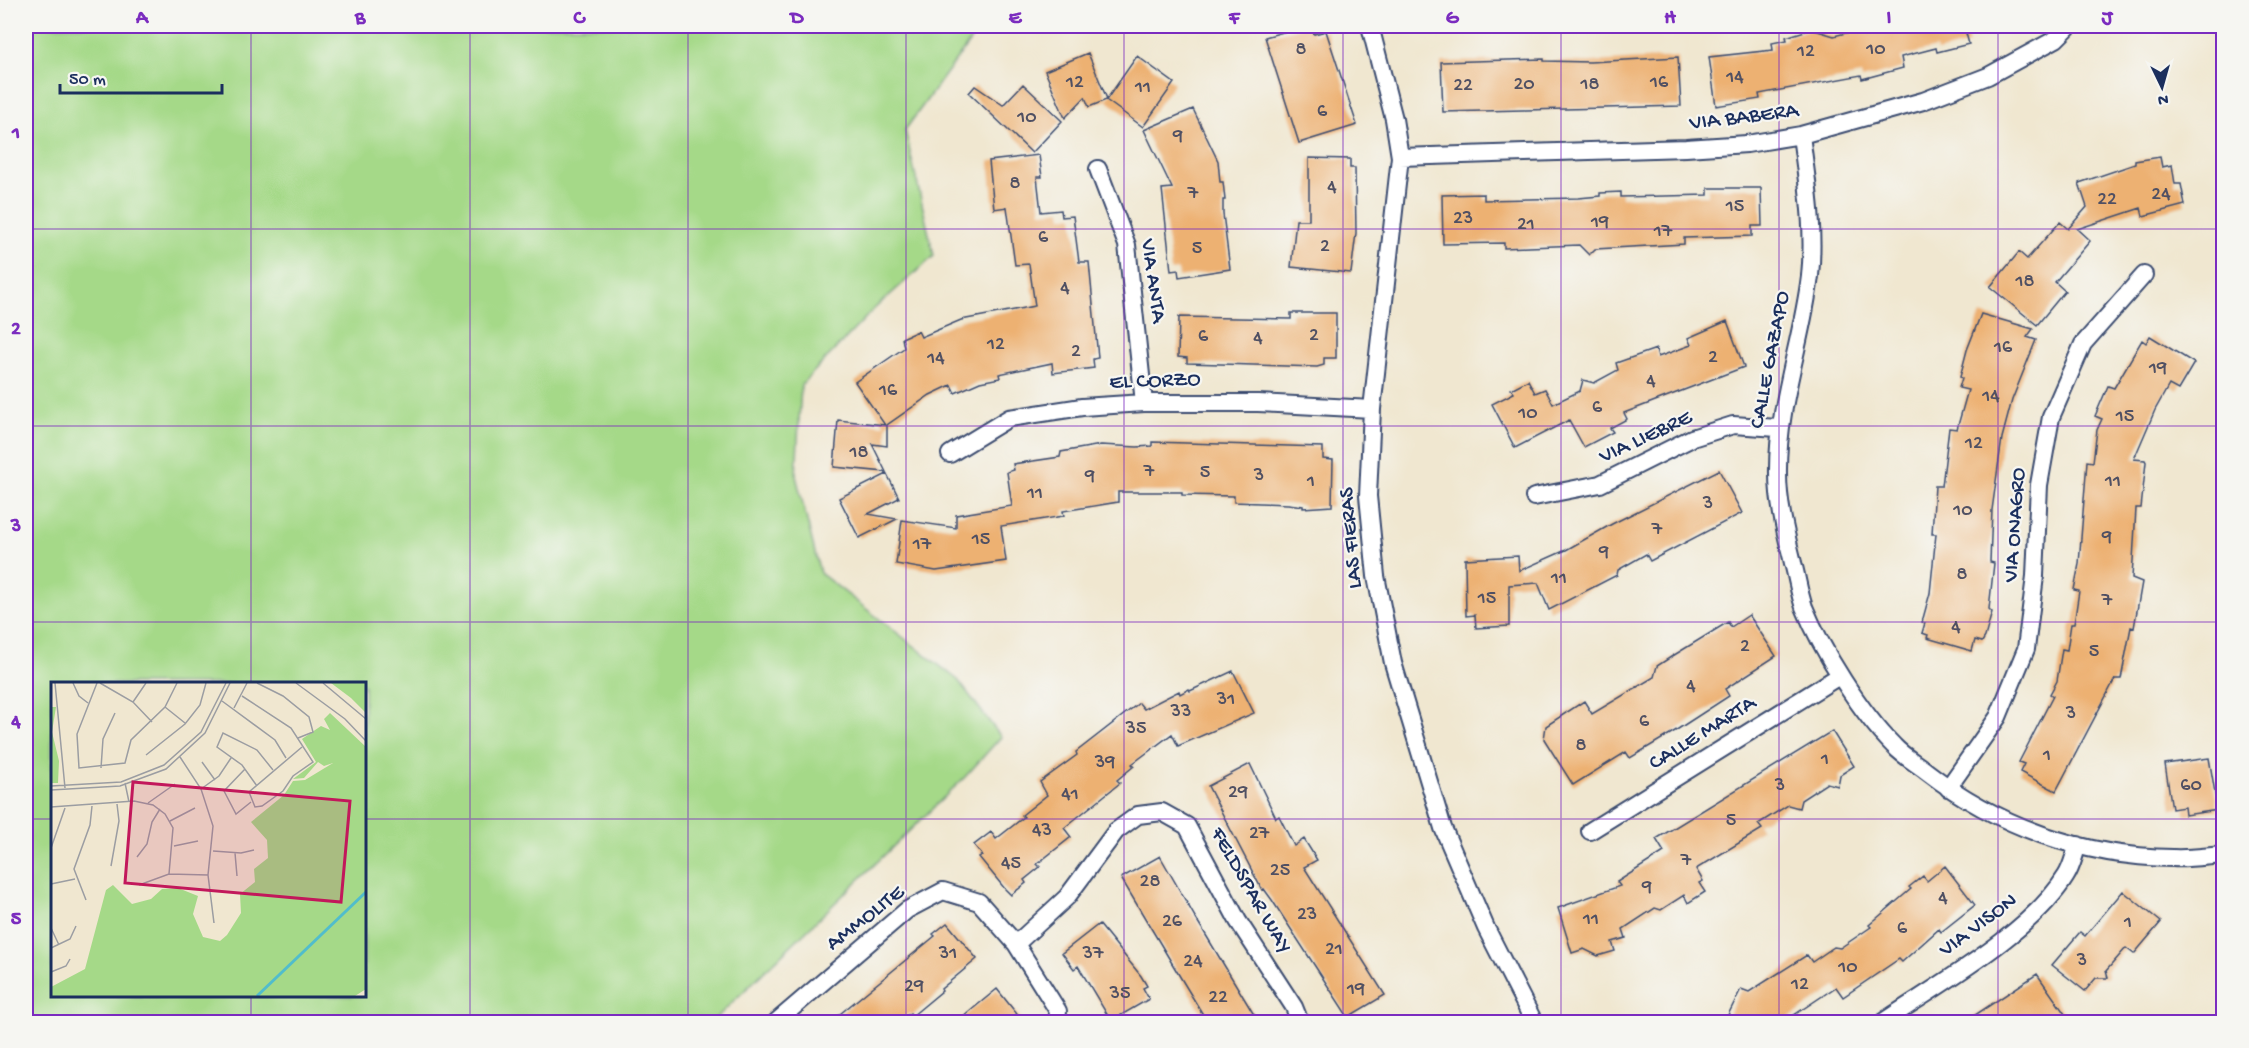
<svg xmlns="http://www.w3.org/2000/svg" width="2249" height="1048" viewBox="0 0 2249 1048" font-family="'Gochi Hand',sans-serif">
<rect width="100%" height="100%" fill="#f6f6f2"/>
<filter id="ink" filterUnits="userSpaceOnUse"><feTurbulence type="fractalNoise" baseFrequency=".0167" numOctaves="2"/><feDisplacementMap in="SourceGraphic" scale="12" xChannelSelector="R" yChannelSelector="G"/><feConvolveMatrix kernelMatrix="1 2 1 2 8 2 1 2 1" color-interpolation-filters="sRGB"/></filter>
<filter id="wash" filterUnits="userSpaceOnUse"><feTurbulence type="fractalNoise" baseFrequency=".008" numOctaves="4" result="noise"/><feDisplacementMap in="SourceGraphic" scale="24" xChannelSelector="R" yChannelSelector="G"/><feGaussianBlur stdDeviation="1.35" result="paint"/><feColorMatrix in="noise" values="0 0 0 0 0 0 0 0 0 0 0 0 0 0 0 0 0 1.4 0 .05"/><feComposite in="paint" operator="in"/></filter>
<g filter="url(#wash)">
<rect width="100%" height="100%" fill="#f0e7d0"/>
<path fill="#a5d988" stroke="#608473" stroke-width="1.5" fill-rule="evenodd" d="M26,26H981L905,130L934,256L874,309L801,385L796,476L820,573L958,680L1001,737L965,777L712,1022H26ZM52,684H364V996H52Z"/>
<g id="blocks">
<path fill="#edb172" d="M1305,26H1311L1314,34L1326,31L1357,125L1299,143L1265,37Z
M1873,26H1964L1969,44L1937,52L1936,48L1901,57L1903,68L1862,79L1861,75L1759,94L1760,99L1716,106L1709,57L1773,50L1772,43L1787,40L1786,37L1811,29L1834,36Z
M1088,53L1107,99L1137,56L1174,83L1143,127L1106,100L1089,107L1085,97L1065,118L1045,71Z
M1678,57L1681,106L1443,112L1441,62L1544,59V61L1590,62Z
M1023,84L1062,121L1032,153L969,93L975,86L1003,105Z
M1193,109L1218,161L1220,182H1223L1225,200H1223V214L1230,269L1179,277L1178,270L1171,271L1162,189L1172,188L1144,130Z
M1039,155L1042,177H1037L1041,212L1061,210L1062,217L1073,216L1079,262H1089L1098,358L1093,359L1094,368L1053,373L1052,363L999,374L1000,378L980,382L955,393L951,385L930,395L887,425V446L872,444L886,472L834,467L838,420L885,425L855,382L904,348L902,338L918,331L921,337L961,320L1035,306L1029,264L1015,265L1007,207L994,209L989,161Z
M2160,157L2162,167L2172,165L2175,184H2181L2185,205L2143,216L2141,208L2077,229L2090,241L2055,282L2065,291L2037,325L1990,287L2019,252L2027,259L2060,222L2068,229L2087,207L2079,183L2135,164V161Z
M1309,158L1350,159V168H1355L1356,233L1351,273L1291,267L1296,220H1309Z
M1708,188H1761L1762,226H1752V236L1684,238V244L1595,249L1589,255L1579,245L1504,248V243L1443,244L1442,195L1484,194V200L1578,198L1600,196V193L1621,192V197L1708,195Z
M1291,313H1336V358H1324V365L1317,367L1187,363V358L1178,357L1179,317L1291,319Z
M1981,314L2033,329L2027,337L2036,340L2012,400L2002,438L1992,510L1990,562L1994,563L1989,609L1992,612L1985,637L1982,642L1975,640L1972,651L1927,638L1928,635L1922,633L1925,623L1922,622L1930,593L1936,534H1932L1935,486H1942L1949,428L1957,429L1968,390L1959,388L1962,378L1960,377L1967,350Z
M1727,321L1744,367L1624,413L1627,419L1610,428L1613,432L1584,447L1569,420L1515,448L1492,404L1514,393L1511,389L1528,380L1535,393L1545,389L1553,404L1580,391L1583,380L1594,383L1618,370L1616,363L1656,349L1658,357L1691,345L1688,338Z
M2150,336L2194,363L2178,390L2169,385L2155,410L2134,459L2145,460L2146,462L2141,508H2136L2132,578L2142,582L2134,628L2131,627L2121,679H2115L2056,791L2020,772L2024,764L2019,762L2053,696L2050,694L2057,681L2062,649L2067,650L2071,624H2074L2079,591L2074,590L2079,564L2087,461L2093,462L2097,430L2102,419L2095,416L2108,386L2114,388L2142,340L2146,343Z
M1152,442L1323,447V459L1333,460L1332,506L1303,508V506L1288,504L1234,502V496L1182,495V492H1118V502L1063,511L1064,516L1001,526L1006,561L936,571L896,564L902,520L956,528V515L1012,506L1007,472L1014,470L1013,464L1060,457L1061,452L1101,445L1137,447L1152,446Z
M1719,470L1742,513L1650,561L1646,554L1618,570L1617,575L1549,610L1538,583L1509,585V626L1476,628L1475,615L1466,616L1465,559L1518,556L1519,571L1566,550L1612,524Z
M887,474L899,498L868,514L897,519L859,538L839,498Z
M1749,615L1776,656L1725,689L1729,696L1675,731L1630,758L1626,752L1573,785L1544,739L1546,726L1584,701L1592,714L1654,677L1657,666L1671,657L1728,622L1731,627Z
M1233,671L1254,713L1178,746L1172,734L1132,764L1134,766L1117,780L1120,783L1064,828L1071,837L1037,864L1040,867L1024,880L1026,883L1011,895L1005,889L979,857L982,855L974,845L991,832L996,839L1024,817L1022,815L1047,795L1040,782L1077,755L1076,752L1139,703L1144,709L1179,691L1180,694L1189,689L1190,691Z
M1832,731L1854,766L1840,775L1838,786L1827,783L1801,800L1799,808L1788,805L1758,824L1762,829L1696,869L1703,881L1699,883L1705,892L1688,903L1684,895L1661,910L1655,908L1623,929L1626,938L1612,942L1615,951L1598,956L1584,949L1572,953L1558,908L1620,886L1617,882L1664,852L1656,839Z
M2209,758L2218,810L2185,815L2184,807L2172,809L2165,764Z
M1250,764L1276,818L1279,816L1294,846L1304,839L1317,860L1304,867L1385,995L1348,1017L1272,900L1264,889L1262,890L1208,786Z
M1160,856L1195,917L1259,1023H1208L1182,980L1121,878Z
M1945,866L1975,905L1941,932L1939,929L1902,962L1899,959L1843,997L1836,987L1782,1023H1724L1741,989L1749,992L1807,955L1812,962L1834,947L1840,948L1871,927L1869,925L1911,889L1909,887L1923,876L1927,881Z
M2123,891L2161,922L2134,954L2126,948L2106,971L2108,978H2096L2085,991L2052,965L2080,932L2085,936Z
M947,923L977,959L941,989L942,991L912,1016L910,1013L898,1023H829L935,936L933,934Z
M1099,924L1141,976L1147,986L1143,988L1149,999L1111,1021L1078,966L1074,969L1062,953Z
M2037,974L2065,1014L2053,1023H1963Z
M997,989L1024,1023H956L975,1007Z"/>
</g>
</g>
<g filter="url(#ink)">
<use href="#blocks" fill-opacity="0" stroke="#3b4b6f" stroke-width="1.5"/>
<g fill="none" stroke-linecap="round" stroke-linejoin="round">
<g stroke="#3b4b6f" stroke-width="20">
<path id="minor" d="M1370,26L1394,119L1400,157L1372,409L1368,496L1376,576L1393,663L1443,828L1486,928L1534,1022
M1801,135C1807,182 1815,229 1810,276C1802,343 1777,405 1778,474C1778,504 1786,534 1793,563C1797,577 1799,593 1804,607C1822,651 1861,713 1894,746C1903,756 1916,763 1926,771C1997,826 2083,857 2173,858C2190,859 2207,856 2224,855
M1400,157L1686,148L1747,144L1801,135L1923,101L1988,76L2056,39L2069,26
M1098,169L1127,245L1144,403
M950,454L1009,418L1082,407L1144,403H1258L1372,409
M1534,497L1600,484L1692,438L1733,425L1778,428
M1948,788L1998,717L2026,649L2035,576L2039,485L2051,417L2083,344L2144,275
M1590,831L1839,676
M1016,944L1067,897L1116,831L1138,815L1162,812L1187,826L1238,921L1294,1007L1300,1022
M776,1022L907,910L943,891L979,902L1016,944L1058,1011L1057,1022
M1883,1022C1939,984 2031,933 2066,876C2072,867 2074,855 2078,845"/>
</g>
<use href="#minor" stroke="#fff" stroke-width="16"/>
</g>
</g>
<path fill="none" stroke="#7b2cbf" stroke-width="1.5" stroke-opacity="0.55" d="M251,26V684M470,26V1022M688,26V1022M906,26V1022M1124,26V1022M1343,26V1022M1561,26V1022M1779,26V1022M1998,26V1022M26,229H2224M26,426H2224M26,622H2224M26,819H52M364,819H2224M251,996V1022"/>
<g text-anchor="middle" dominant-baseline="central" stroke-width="4.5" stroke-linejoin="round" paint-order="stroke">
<g font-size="20" fill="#505063">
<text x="1301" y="50">8</text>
<text x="1876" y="50">10</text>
<text x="1806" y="52">12</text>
<text x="1735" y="78">14</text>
<text x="1075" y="83">12</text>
<text x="1659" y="83">16</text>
<text x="1524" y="85">20</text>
<text x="1590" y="85">18</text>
<text x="1463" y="86">22</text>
<text x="1143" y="88">11</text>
<text x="1322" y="112">6</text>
<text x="1027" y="118">10</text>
<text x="1178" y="137">9</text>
<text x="1015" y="184">8</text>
<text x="1332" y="188">4</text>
<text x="1193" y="194">7</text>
<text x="2161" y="195">24</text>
<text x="2107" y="200">22</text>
<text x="1735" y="207">15</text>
<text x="1463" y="219">23</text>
<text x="1600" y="223">19</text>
<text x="1526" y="225">21</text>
<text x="1663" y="232">17</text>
<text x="1043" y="238">6</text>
<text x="1325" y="247">2</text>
<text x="1197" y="249">5</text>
<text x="2025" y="282">18</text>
<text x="1065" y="289">4</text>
<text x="1314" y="336">2</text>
<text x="1203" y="337">6</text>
<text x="1258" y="339">4</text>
<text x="996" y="345">12</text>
<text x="2003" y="348">16</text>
<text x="1076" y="352">2</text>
<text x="1713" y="358">2</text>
<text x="936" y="359">14</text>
<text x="2158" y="369">19</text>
<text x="1651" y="382">4</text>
<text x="888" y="391">16</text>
<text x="1991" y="397">14</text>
<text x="1597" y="408">6</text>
<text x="1528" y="414">10</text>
<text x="2125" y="417">15</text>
<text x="1974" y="444">12</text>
<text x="859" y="453">18</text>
<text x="1149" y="472">7</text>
<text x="1205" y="473">5</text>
<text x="1259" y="476">3</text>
<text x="1090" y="477">9</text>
<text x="1311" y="482">1</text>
<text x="2113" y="482">11</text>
<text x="1035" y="494">11</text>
<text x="1708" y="504">3</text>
<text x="1963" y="511">10</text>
<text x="1657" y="530">7</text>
<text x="2107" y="538">9</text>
<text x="981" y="540">15</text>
<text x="922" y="545">17</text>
<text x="1604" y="553">9</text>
<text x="1962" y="575">8</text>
<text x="1559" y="579">11</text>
<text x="1487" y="599">15</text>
<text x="2107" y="601">7</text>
<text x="1956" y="628">4</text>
<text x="1745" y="647">2</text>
<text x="2094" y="652">5</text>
<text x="1691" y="687">4</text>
<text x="1226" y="700">31</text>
<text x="1181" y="712">33</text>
<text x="2071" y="714">3</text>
<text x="1644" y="722">6</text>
<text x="1136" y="729">35</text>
<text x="1581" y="746">8</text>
<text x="2047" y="756">1</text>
<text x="1825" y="760">1</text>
<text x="1105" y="763">39</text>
<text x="1780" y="786">3</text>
<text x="2191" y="786">60</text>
<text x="1238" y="793">29</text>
<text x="1070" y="795">41</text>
<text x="1731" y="821">5</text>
<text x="1042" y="831">43</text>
<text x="1259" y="834">27</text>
<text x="1686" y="861">7</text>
<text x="1011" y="864">45</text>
<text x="1280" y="871">25</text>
<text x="1150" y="882">28</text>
<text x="1647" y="888">9</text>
<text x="1943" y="899">4</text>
<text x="1307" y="915">23</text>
<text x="1591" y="920">11</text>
<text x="1172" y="922">26</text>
<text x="2128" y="923">1</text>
<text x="1902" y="929">6</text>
<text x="1334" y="950">21</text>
<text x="948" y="954">31</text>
<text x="1093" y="954">37</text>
<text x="2082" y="961">3</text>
<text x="1193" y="962">24</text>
<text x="1848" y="968">10</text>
<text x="1800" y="985">12</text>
<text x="914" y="987">29</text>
<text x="1356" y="990">19</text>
<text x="1120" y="994">35</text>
<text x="1218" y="998">22</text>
</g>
<g font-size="22" fill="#1b2f5e" stroke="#f6f6f2">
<text transform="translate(1744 118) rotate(-7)">VIA BABERA</text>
<text transform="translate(1152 281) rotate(82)">VIA ANTA</text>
<text transform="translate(1771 360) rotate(-79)">CALLE GAZAPO</text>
<text transform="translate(1155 382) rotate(-2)">EL CORZO</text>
<text transform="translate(1646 438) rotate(-25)">VIA LIEBRE</text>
<text transform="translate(2016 525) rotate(-86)">VIA ONAGRO</text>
<text transform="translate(1352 538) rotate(-95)">LAS FIERAS</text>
<text transform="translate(1703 734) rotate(-32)">CALLE MARTA</text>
<text transform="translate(1250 891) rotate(60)">FELDSPAR WAY</text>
<text transform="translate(866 919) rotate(-38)">AMMOLITE</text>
<text transform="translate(1979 926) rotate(-37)">VIA VISON</text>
</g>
</g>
<g transform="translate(51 682)">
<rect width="315" height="315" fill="#f0e7d0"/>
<path d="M280,1H315V31L300,16ZM0,25H5L1,50L8,79L7,101H0ZM279,31L315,65V307L304,314H0V305L34,287L55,208L62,203L81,222L100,217L111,207L127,206L147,214L142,232L152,255L169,259L176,253L190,231L189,212L204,200L203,187L217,176L216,158L200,140L233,113L242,99L254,98L282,81L273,84L267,80L253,96L242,97L265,80L251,57L270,44L279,48L273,37Z" fill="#a5d988"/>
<path fill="none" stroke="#51bdcc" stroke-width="3" d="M206,314L315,210"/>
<path fill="none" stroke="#9b9da2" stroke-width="1.5" d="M4,1L14,106M22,1L28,14L37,21M46,1L26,52L28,86L74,81L80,58L114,25L126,1M49,1L82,20L101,40M206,1L232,14L258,35L262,50L247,56M245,1L294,37L315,59M272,1L315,37M191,14L240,46L262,80L242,94L232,109L211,124L204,125L198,110L251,65M171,19L224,58L235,76M82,20L95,1M114,25L134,41M183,26L196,1M95,73L134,42L149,23L155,1M129,75L150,107L162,144L157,193L163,241M151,80L164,98M50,86L52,57L64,31M194,87L173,109L185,132L200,120M74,101L78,120M0,104L70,100L113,83L150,50L175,1M206,104L191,83L166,65L172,51L206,68L222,88M150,107L168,94L180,76M0,108L69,104L115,87L154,51L179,1M97,121L124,102M0,125L83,119L102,123L114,132L122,146L118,192M119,139L144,126M123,164L147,159M0,166L14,126M162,169L190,171L203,168M184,171L186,194M86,175L96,162L101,140L109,127M60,184L68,139L66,122M0,202L24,197M88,203L118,192L157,193M35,218L23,187L39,143L41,124M0,246L8,263M0,266L19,257L25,244M0,290L15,284L19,277"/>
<path fill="#c2185b" fill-opacity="0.15" stroke="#c2185b" stroke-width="3" d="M82,100L299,119L290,220L74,201Z"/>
<rect width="315" height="315" fill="none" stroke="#1b2f5e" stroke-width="3"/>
</g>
<rect width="2249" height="1048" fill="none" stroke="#f6f6f2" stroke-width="66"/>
<g transform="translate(2162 87) rotate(175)" stroke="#f6f6f2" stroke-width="4.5" paint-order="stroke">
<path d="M0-4.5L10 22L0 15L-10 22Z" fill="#1b2f5e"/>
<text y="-9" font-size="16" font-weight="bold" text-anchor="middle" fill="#1b2f5e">N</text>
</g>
<path d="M60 84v9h162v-9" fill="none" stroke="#1b2f5e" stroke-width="3"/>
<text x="69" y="84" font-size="18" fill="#1b2f5e" stroke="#f6f6f2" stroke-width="4.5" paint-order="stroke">50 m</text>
<rect x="33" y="33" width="2183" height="982" fill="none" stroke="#7b2cbf" stroke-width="2"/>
<g font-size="20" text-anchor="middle" font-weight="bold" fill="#7b2cbf">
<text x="142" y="23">A</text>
<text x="360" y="23">B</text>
<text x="579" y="23">C</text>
<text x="797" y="23">D</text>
<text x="1015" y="23">E</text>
<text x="1234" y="23">F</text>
<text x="1452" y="23">G</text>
<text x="1670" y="23">H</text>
<text x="1889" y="23">I</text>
<text x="2107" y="23">J</text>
<text x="16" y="138">1</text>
<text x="16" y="334">2</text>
<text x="16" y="531">3</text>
<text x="16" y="727">4</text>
<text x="16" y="924">5</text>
</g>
</svg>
